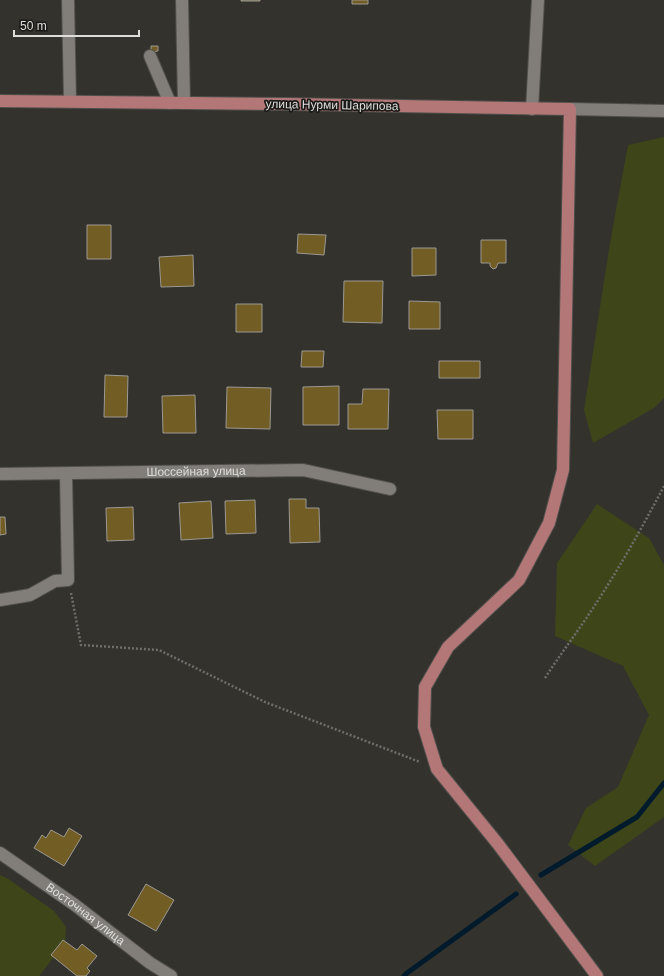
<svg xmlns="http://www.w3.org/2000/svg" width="664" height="976" viewBox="0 0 664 976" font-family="Helvetica,sans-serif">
<rect width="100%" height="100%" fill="#33322d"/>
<path fill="#3e4619" d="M664,137V398L654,408L593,443L584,410L610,243L628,145Z
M597,504L649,538L664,565V817L595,866L568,845L586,808L618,787L649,715L623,666L555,636L557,563Z
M0,875L7,878L54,911L66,927L65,943L39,976H0Z"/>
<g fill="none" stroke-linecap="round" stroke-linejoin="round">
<path stroke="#011b2c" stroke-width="5" d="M541,875L637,817L664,783
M404,976L407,973L516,894"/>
</g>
<path fill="#725d25" stroke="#9b9993" d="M241,0H260V1H241Z
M352,0H368V4H352Z
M151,46H158V51L151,52Z
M87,225H111V259H87Z
M298,234L326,235L324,255L297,253Z
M481,240H506V263H498L496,268L493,269L490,266V263H481Z
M412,248H436V275L412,276Z
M193,255L194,286L161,287L159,257Z
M344,281H383L382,323L343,322Z
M409,301L440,302V329H409Z
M236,304H262V332H236Z
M302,351H324L323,367H301Z
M439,361H480V378H439Z
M105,375L128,376L127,417H104Z
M339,386V425H303V387Z
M227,387L271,388L270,429L226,428Z
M363,389H389L388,429H348V404H362Z
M195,395L196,433H163L162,396Z
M437,410H473V439H438Z
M289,499H306V508H319L320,542L290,543Z
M255,500L256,533L226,534L225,501Z
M211,501L213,538L181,540L179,503Z
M133,507L134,540L107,541L106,508Z
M0,517H5L6,534L0,535Z
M69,828L82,836L64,866L34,848L42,835L46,838L51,830L64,837Z
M146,884L174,900L156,931L128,915Z
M63,940L77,950L82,944L97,956L87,968L90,971L86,976H77L51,955Z"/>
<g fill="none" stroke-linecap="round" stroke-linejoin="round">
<g stroke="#52504c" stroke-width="14">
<g id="minor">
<path d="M68,0L70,101"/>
<path d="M182,0L184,103"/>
<path d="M150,56L170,103"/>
<path d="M532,109L538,0"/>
<path d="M570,109L664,111"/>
<path id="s1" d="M0,474L303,470L390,489"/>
<path d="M0,600L30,595L55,581L68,580L66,474"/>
<path id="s2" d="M0,853L75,905L150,963L171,976"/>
</g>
</g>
<g stroke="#52504c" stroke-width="14">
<path id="major" d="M0,101L287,104L570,109L563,470L549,523L519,580L448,647L425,687L424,727L437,769L498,844L597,976"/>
</g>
<path stroke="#6f6e6a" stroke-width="2.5" stroke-dasharray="2 2" stroke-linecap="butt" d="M71,593L81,645L159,650L265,702L420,762
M545,678C561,653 579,630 595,605C620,567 643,526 664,486"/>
<use href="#minor" stroke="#817e79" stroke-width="12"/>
<use href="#major" stroke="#b47778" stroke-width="12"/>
</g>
<g text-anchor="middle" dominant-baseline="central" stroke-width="3.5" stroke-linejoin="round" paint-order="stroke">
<g font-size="12" fill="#dfdedb" stroke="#1a1a18">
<text transform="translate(332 105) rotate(1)">улица Нурми Шарипова</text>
<text stroke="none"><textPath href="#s1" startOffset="196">Шоссейная улица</textPath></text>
<text stroke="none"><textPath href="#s2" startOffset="105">Восточная улица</textPath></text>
</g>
</g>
<path d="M14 30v6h125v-6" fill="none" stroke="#dfdedb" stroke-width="2"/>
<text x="20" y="30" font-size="12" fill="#dfdedb" stroke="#1a1a18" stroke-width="3" paint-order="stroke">50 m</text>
</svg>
